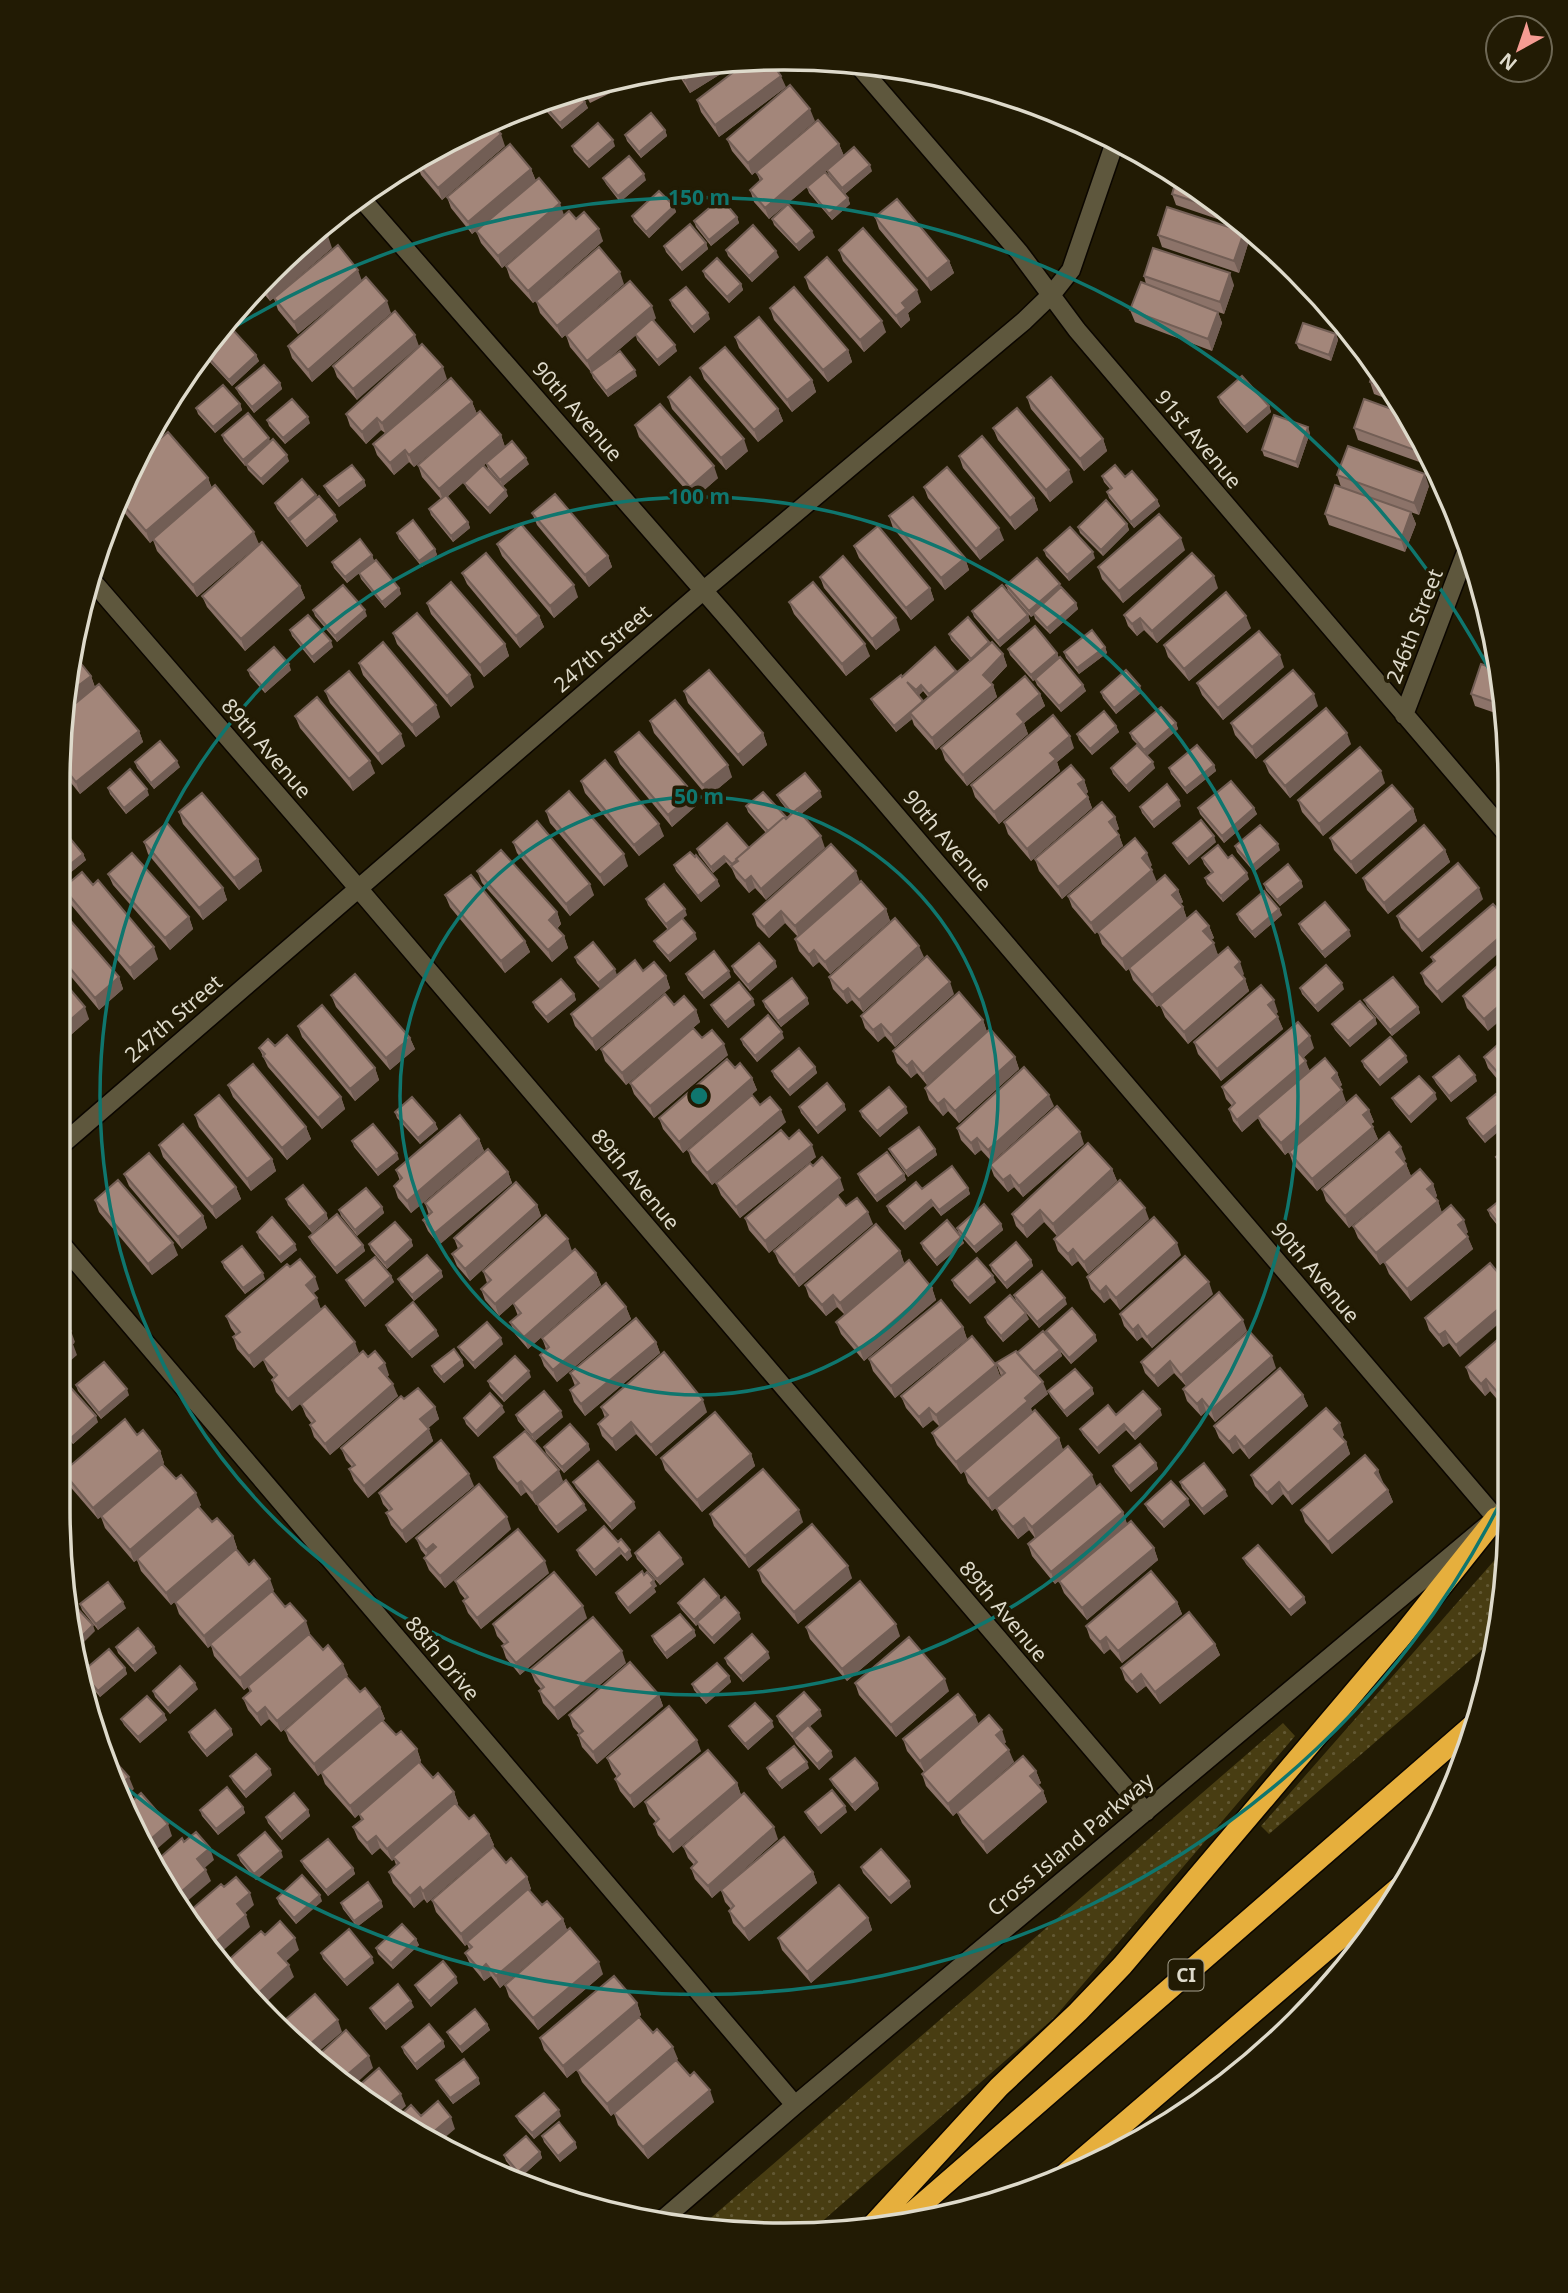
<svg xmlns="http://www.w3.org/2000/svg" width="1568" height="2293" viewBox="0 0 1568 2293" font-family="'Noto Sans',sans-serif">
<defs>
<pattern id="grass-dots" width="8" height="8" patternUnits="userSpaceOnUse" patternTransform="scale(1.75)"><rect width="8" height="8" fill="#483d12"/><path d="M2 2h.1M6 6h.1" fill="none" stroke="#625833" stroke-width="1.8" stroke-linecap="round"/></pattern>
</defs>
<rect width="100%" height="100%" fill="#221b04"/>
<path fill="url(#grass-dots)" d="M1507,1546L1498,1636L1269,1834L1261,1826Z
M1283,1723L1295,1736L1054,2018L809,2233L698,2229Z"/>
<g fill="none" stroke-linecap="round" stroke-linejoin="round">
<g stroke="#0b0600" stroke-width="21">
<path id="street" d="M858,65L1019,252L1077,330L1510,838
M360,197L731,622L1496,1518L795,2105L661,2221
M89,577L358,888L1146,1812
M1404,715L1466,552
M58,1148L704,590L1024,321L1052,294L1071,270L1115,142
M58,1240L795,2105"/>
</g>
<g stroke="#0b0600" stroke-width="21">
<path id="secondary" d="M1496,1518L1510,1505"/>
</g>
<g stroke="#0b0600" stroke-width="24">
<path id="highway" d="M1065,2174L1403,1884
M898,2225L1474,1724
M869,2229L999,2087L1078,2012L1122,1966L1401,1637L1496,1518"/>
</g>
<use href="#street" stroke="#5e573d" stroke-width="18"/>
<use href="#secondary" stroke="#87713d" stroke-width="18"/>
<use href="#highway" stroke="#e6af3d" stroke-width="21"/>
</g>
<path fill="#8c7369" fill-rule="evenodd" d="M740,62L690,93L675,69Z
M628,76L631,83L590,103L583,90Z
M786,87L719,137L701,112L697,100Z
M585,102L588,108L562,129L547,112L545,106Z
M815,121L752,175L732,151L727,139Z
M665,130L667,136L641,158L627,141L625,135Z
M839,144L844,156L825,172L848,198L850,204L832,220L809,193L807,187L769,219L754,202L750,190L760,181L756,172Z
M505,146L442,200L421,175L417,163Z
M572,146H615L589,168L574,152Z
M531,169L536,181L472,234L451,208L447,197Z
M827,170L872,171L845,194L829,176Z
M603,178L646,180L620,202L606,184Z
M1188,180L1247,229L1176,205L1172,194Z
M674,206L676,212L649,238L634,222L632,216Z
M564,215L576,219L603,241L533,303L510,278L506,266L554,224L502,268L481,243L476,231Z
M737,217L739,223L711,246L696,227L694,221Z
M875,217L949,261L954,273L931,291L879,229Z
M772,219L815,237L799,251L774,225Z
M1244,232L1248,244L1239,273L1162,247L1158,235Z
M706,243L708,249L682,271L666,252L664,246Z
M332,248L277,295L362,281L391,313L312,382L292,358L288,346L358,284L298,334L278,310L274,298L270,301L258,287L271,270Z
M726,250L779,257L752,282L728,256Z
M839,250L921,302L908,313L910,320L901,328L843,261Z
M703,271L741,284L743,290L729,303L705,277Z
M1144,276L1234,285L1224,314L1218,312L1222,323L1212,351L1135,322L1130,310L1146,284Z
M805,277L886,332L864,352L809,289Z
M624,284L562,338L540,313L536,301Z
M1318,295L1327,306L1319,303L1317,297Z
M670,300L710,319L694,333L672,306Z
M770,308L848,350L852,362L828,382L774,320Z
M395,311L357,400L337,377L333,366Z
M656,318L654,320L677,351L659,366L637,340L636,335L601,365L637,376L608,397L593,378L591,372L570,347L566,335Z
M1336,334L1338,340L1331,361L1299,349L1296,343Z
M735,337L812,380L816,392L792,412L739,348Z
M206,355H256L259,361L232,386L208,360Z
M700,368L778,409L783,421L758,442L704,379Z
M447,379L417,406L472,402L477,414L414,467L409,462L394,475L377,455L373,444L385,433L381,430L366,444L350,426L346,414Z
M1388,380L1401,404L1374,394L1370,382Z
M280,383L282,389L254,413L239,394L236,388Z
M668,397L748,451L726,470L672,409Z
M1027,397L1103,439L1107,451L1084,471L1031,409Z
M1218,397L1269,406L1271,412L1247,433L1220,403Z
M240,404L242,410L215,433L198,414L196,408Z
M1408,415L1435,462L1436,468L1358,440L1354,428Z
M267,420L310,423L285,444L269,426Z
M635,425L718,478L694,499L639,437Z
M993,428L1073,482L1050,502L998,440Z
M1310,433L1298,468L1264,456L1262,450Z
M222,435L270,441L289,461L263,485L248,470L246,465L245,466L224,441Z
M501,435L505,447L483,466L508,496L490,514L467,489L464,483L472,475L447,497L468,522L470,528L453,542L431,515L429,509L441,499L422,477L418,465Z
M959,456L1034,498L1038,510L1015,530L963,468Z
M139,457L208,478L212,488L259,544L197,597L157,551L153,540L150,543L117,504Z
M486,463L529,464L503,486L488,469Z
M1337,475L1429,486L1419,515L1341,487Z
M1102,476L1125,477L1157,500L1160,506L1134,528L1109,498L1107,492L1110,489L1104,482Z
M364,480L366,486L339,507L327,492L324,486Z
M924,487L1004,540L980,560L928,498Z
M316,495L317,498L338,521L307,547L277,509L275,503Z
M1411,512L1416,524L1405,552L1329,525L1325,514Z
M532,513L608,556L612,567L589,587L537,525Z
M889,516L965,558L969,570L945,590L893,528Z
M1127,524L1129,530L1103,556L1080,533L1078,527Z
M397,533L435,549L437,555L422,567L399,539Z
M497,544L578,597L554,618L502,556Z
M854,546L930,588L934,600L911,620L859,558Z
M1044,550L1095,558L1069,581L1046,556Z
M1185,550L1123,603L1102,579L1098,567Z
M372,555L374,561L347,583L334,568L332,562Z
M359,573L399,588L401,594L385,608L361,579Z
M462,573L539,616L544,627L520,648L467,584Z
M820,577L900,630L876,650L824,588Z
M1006,585L1061,587L1076,603L1078,609L1050,634L1035,619L1034,615L1031,617L1008,591Z
M300,586L305,598L245,651L207,607L202,596Z
M1218,588L1157,643L1144,630L1137,636L1128,626L1124,615Z
M789,602L870,656L846,676L794,614Z
M427,603L505,644L509,656L484,677L431,614Z
M313,610L367,616L337,642L315,616Z
M972,611L1028,615L1030,621L1000,647L974,617Z
M1251,628L1189,681L1168,657L1164,645Z
M290,630L333,647L314,663L292,636Z
M393,633L474,687L451,707L397,644Z
M949,634L990,643L1003,654L1007,666L991,683L993,685L997,697L936,750L914,725L912,719L896,732L874,705L871,699L902,677L956,671L957,672L970,661L951,640ZM923,691L928,697L923,701L919,695Z
M1496,643L1504,716L1475,706L1471,694L1488,666L1484,657Z
M1105,647L1107,653L1079,674L1066,658L1064,652Z
M1008,649L1057,653L1059,658L1083,685L1086,691L1061,712L1037,685L1035,680L1033,681L1010,655Z
M359,663L440,717L416,737L363,675Z
M1284,667L1223,720L1202,695L1197,683Z
M248,670H291L265,693L250,676Z
M91,676L95,687L139,731L143,742L80,794L59,768L65,712Z
M325,691L405,746L382,765L330,703Z
M684,691L763,733L767,745L743,766L688,703Z
M1101,692H1142L1116,714L1103,698Z
M1040,694L1045,706L1024,723L1028,734L967,786L945,760L941,748Z
M1318,706L1256,759L1235,735L1231,723Z
M295,716L375,773L353,791L300,728Z
M650,721L732,777L708,797L654,733Z
M1176,723L1178,729L1147,755L1155,768L1129,792L1113,774L1111,768L1138,745L1132,739L1130,733Z
M1116,726L1119,732L1092,755L1079,740L1077,734Z
M1351,744L1290,798L1269,773L1264,761Z
M1074,748L1057,762L1060,771L999,824L975,797L971,785Z
M615,752L693,793L697,805L672,827L620,764Z
M135,762L180,767L154,789L137,768Z
M1214,765L1216,771L1187,794L1171,774L1169,768Z
M1084,780L1088,792L1086,794L1088,797L1092,808L1031,861L1008,834L1004,822Z
M581,781L664,836L639,856L585,793Z
M1385,783L1323,836L1302,812L1298,800Z
M108,788L149,795L126,814L110,794Z
M777,795L822,797L801,814L766,900L755,888L749,893L736,878L732,869L726,862L713,873L699,855L697,849L749,848L766,833L748,812L746,806L787,818L791,815L780,801Z
M1181,806L1154,828L1142,813L1140,807Z
M1198,808H1254L1257,814L1224,843L1200,814Z
M1413,809L1417,821L1356,874L1334,850L1330,838Z
M546,811L628,866L604,886L550,823Z
M179,812L258,859L262,871L239,890L183,824Z
M1115,817L1119,829L1116,831L1119,835L1123,846L1062,899L1039,871L1035,859Z
M58,823L83,854L86,860L65,877L58,869Z
M144,842L223,888L227,900L203,920L148,854Z
M513,842L594,895L570,916L517,853Z
M1216,842L1189,865L1176,849L1173,843Z
M1235,846L1280,850L1254,872L1237,852Z
M1445,850L1450,862L1388,914L1367,890L1363,878Z
M1202,858H1228L1249,879L1223,902L1207,884L1205,878L1211,873L1204,864Z
M674,865L717,880L720,886L701,902L676,871Z
M1152,865L1095,934L1072,907L1068,896Z
M477,871L557,912L561,924L557,929L564,936L568,948L552,962L482,883Z
M108,874L189,917L193,929L170,950L113,885Z
M1301,881L1303,887L1280,906L1266,890L1264,884Z
M860,882L886,909L890,921L830,974L819,962L813,967L799,951L795,939L798,937L785,923L769,938L757,926L753,914Z
M63,888L158,959L134,980L67,900Z
M1178,890L1183,902L1180,904L1183,907L1187,919L1209,926L1214,938L1211,940L1218,955L1157,1007L1133,980L1129,969L1126,971L1102,944L1098,932Z
M445,895L525,941L530,952L505,973L450,907Z
M646,899L687,915L682,919L697,939L670,962L657,947L654,941L668,930L648,905Z
M1483,899L1422,952L1401,928L1397,916Z
M1493,904L1442,1003L1425,984L1421,973L1433,962L1431,957Z
M1279,909L1282,915L1255,938L1239,920L1237,914Z
M58,916L119,977L123,989L99,1010L58,961Z
M1299,924L1351,936L1325,958L1301,930Z
M593,942L600,989L577,963L575,957Z
M1510,955L1488,1031L1467,1008L1463,996Z
M924,957L863,1012L852,1000L847,1004L833,989L829,977Z
M775,961L777,967L750,991L734,972L732,966Z
M643,971L666,976L670,988L596,1051L575,1026L571,1014Z
M686,974L731,977L704,999L688,980Z
M1244,974L1242,976L1245,979L1249,991L1188,1044L1165,1017L1160,1005Z
M58,975L89,1019L65,1040L58,1031Z
M1300,988L1344,989L1318,1012L1302,994Z
M574,994L576,1000L548,1023L535,1008L533,1002Z
M954,994L895,1047L885,1036L878,1042L865,1028L861,1016Z
M331,995L410,1038L415,1049L390,1070L336,1007Z
M807,998L809,1004L781,1027L765,1007L763,1001Z
M1364,1000L1418,1007L1420,1013L1392,1036L1367,1006Z
M674,1005L696,1010L700,1022L626,1085L605,1061L601,1049Z
M711,1005H755L728,1028L714,1011Z
M1278,1012L1276,1014L1283,1029L1221,1081L1198,1054L1194,1042Z
M1375,1018L1377,1024L1350,1047L1335,1030L1332,1024Z
M983,1020L987,1032L927,1085L917,1073L911,1078L897,1063L893,1051Z
M1510,1025V1080L1503,1086L1488,1068L1484,1057L1501,1042L1499,1035Z
M298,1026L375,1068L379,1080L355,1101L302,1037Z
M702,1038L728,1055L654,1118L634,1094L630,1083Z
M784,1038L757,1062L743,1045L741,1039Z
M275,1046L341,1097L345,1109L322,1129L268,1067L259,1048Z
M1314,1048L1303,1058L1310,1071L1337,1073L1342,1085L1339,1087L1346,1102L1285,1155L1262,1127L1258,1118L1242,1132L1233,1121L1229,1109L1232,1106L1226,1099L1222,1087Z
M1015,1057L1019,1069L959,1123L948,1111L943,1116L929,1100L925,1088Z
M1362,1061L1408,1062L1380,1086L1364,1067Z
M815,1067L817,1073L790,1096L774,1077L772,1071Z
M735,1068L752,1078L757,1090L683,1153L663,1129L659,1118Z
M1433,1077L1477,1081L1451,1102L1436,1083Z
M228,1085L306,1127L311,1139L287,1160L233,1097Z
M1392,1098L1437,1099L1411,1123L1395,1104Z
M844,1104L846,1110L818,1134L801,1113L799,1107Z
M760,1105L786,1122L712,1185L692,1162L688,1150Z
M1054,1106L992,1162L981,1150L975,1155L961,1140L957,1128Z
M1369,1110L1374,1122L1371,1124L1378,1139L1317,1191L1293,1164L1289,1152Z
M1510,1110L1485,1143L1469,1124L1467,1118Z
M860,1111L908,1113L880,1137L862,1117Z
M395,1112L435,1123L438,1129L420,1144L397,1118Z
M195,1115L272,1159L276,1171L251,1191L199,1127Z
M479,1139L484,1151L411,1213L398,1198L394,1186L400,1181L396,1170Z
M789,1139L816,1157L740,1218L721,1195L716,1183Z
M352,1141L399,1159L378,1176L354,1147Z
M1084,1144L1023,1197L1014,1187L1008,1192L994,1176L990,1165Z
M159,1145L236,1187L241,1199L216,1219L163,1157Z
M1510,1146V1177L1499,1163L1496,1157Z
M889,1149H935L937,1155L908,1177L892,1155Z
M1406,1159L1404,1161L1406,1164L1411,1176L1349,1228L1326,1201L1322,1189Z
M813,1166L844,1190L769,1253L749,1230L745,1218Z
M1112,1169L1117,1181L1063,1230L1149,1219L1088,1274L1078,1261L1072,1266L1058,1251L1054,1239L1057,1236L1044,1222L1027,1238L1016,1226L1012,1214Z
M508,1172L512,1183L439,1245L428,1231L423,1220L429,1215L425,1203Z
M124,1174L203,1216L207,1228L182,1249L129,1186Z
M858,1174H904L906,1180L877,1202L860,1180Z
M1433,1184L1437,1196L1435,1198L1438,1201L1442,1213L1468,1232L1466,1234L1473,1249L1411,1301L1389,1274L1384,1262L1380,1265L1358,1238L1353,1226Z
M968,1188L970,1194L941,1216L933,1206L905,1230L889,1212L887,1206L922,1189Z
M1510,1192V1231L1505,1235L1490,1216L1488,1210Z
M286,1199L326,1213L328,1219L312,1233L288,1205Z
M95,1200L178,1255L152,1275L99,1212Z
M537,1205L541,1216L470,1281L457,1266L452,1254L458,1249L454,1238Z
M846,1206L873,1224L799,1287L779,1263L774,1251Z
M382,1207L384,1213L357,1236L341,1216L339,1210Z
M1001,1224L1003,1230L976,1253L959,1234L957,1228Z
M257,1232L297,1250L281,1263L259,1238Z
M309,1237L363,1245L365,1251L337,1274L312,1243Z
M961,1237L964,1243L937,1266L923,1249L921,1243Z
M411,1240L413,1246L387,1269L371,1250L369,1244Z
M572,1251L499,1316L485,1300L481,1289L487,1283L483,1271Z
M900,1251L904,1263L845,1315L837,1307L826,1316L809,1297L805,1285Z
M1181,1255L1120,1310L1110,1298L1104,1303L1091,1289L1087,1277Z
M1031,1260L1033,1266L1007,1289L992,1271L990,1265Z
M222,1262L265,1279L245,1294L224,1268Z
M1490,1263L1460,1357L1449,1343L1443,1347L1429,1330L1425,1318Z
M290,1267L319,1289L313,1293L321,1309L359,1353L292,1411L276,1392L272,1380L274,1378L268,1371L263,1360L254,1368L237,1349L233,1337L236,1335L231,1328L226,1316Z
M441,1271L443,1277L414,1301L401,1285L398,1279Z
M596,1273L601,1285L528,1349L515,1334L510,1322L518,1316L513,1303Z
M391,1276L394,1282L365,1307L349,1286L346,1280Z
M952,1280L996,1282L970,1304L954,1286Z
M932,1288L936,1300L864,1361L841,1334L836,1322Z
M1213,1294L1152,1348L1142,1337L1137,1341L1124,1326L1120,1314Z
M1014,1295L1067,1304L1039,1328L1016,1301Z
M626,1307L631,1319L557,1382L544,1366L540,1355L546,1349L542,1338Z
M985,1317L1029,1319L1003,1342L987,1323Z
M386,1325L436,1330L439,1336L412,1358L388,1331Z
M963,1327L967,1339L895,1398L873,1371L869,1359Z
M1510,1329L1502,1405L1490,1391L1485,1396L1470,1379L1466,1367Z
M1046,1331L1095,1335L1097,1341L1071,1364L1060,1351L1062,1356L1038,1376L1048,1394L1031,1408L1032,1412L1059,1438L1063,1450L992,1511L968,1483L964,1471L961,1474L937,1445L932,1433L940,1427L933,1420L923,1428L906,1408L901,1396L996,1365L1000,1376H1001L996,1363L1048,1337Z
M1247,1331L1186,1386L1174,1373L1158,1387L1145,1373L1141,1362Z
M656,1342L660,1353L585,1416L574,1402L570,1390L575,1386L570,1373Z
M503,1344L475,1369L461,1353L458,1347Z
M368,1357L389,1375L387,1377L398,1396L330,1455L314,1437L310,1425L312,1424L306,1416L301,1404Z
M462,1360L464,1366L444,1383L434,1372L432,1366Z
M1276,1368L1215,1422L1206,1411L1201,1416L1187,1401L1183,1389Z
M531,1377L504,1402L490,1387L488,1381Z
M76,1385L129,1395L101,1419L78,1391Z
M1092,1388L1094,1394L1067,1417L1051,1397L1048,1391Z
M1303,1395L1308,1406L1249,1459L1240,1448L1233,1454L1219,1438L1214,1426Z
M404,1399L435,1407L439,1419L428,1428L433,1441L368,1498L354,1481L349,1469L352,1467L346,1460L341,1448Z
M58,1400L98,1422L73,1444L58,1426Z
M601,1407L707,1412L656,1456L636,1434L616,1451L602,1436L598,1424L605,1418Z
M505,1412L478,1437L466,1424L464,1418Z
M516,1415L563,1417L535,1441L518,1421Z
M1116,1415H1162L1135,1440L1126,1430L1099,1454L1083,1435L1080,1429Z
M137,1435L160,1451L164,1463L163,1464L201,1505L199,1507L212,1522L233,1536L237,1548L171,1605L141,1571L137,1560L134,1562L105,1528L101,1517L98,1519L67,1483L63,1472Z
M1344,1435L1342,1438L1346,1442L1350,1454L1292,1505L1283,1494L1272,1505L1255,1486L1251,1475Z
M588,1444L590,1450L564,1473L546,1453L544,1447Z
M751,1454L755,1466L702,1512L665,1470L661,1458Z
M494,1457L563,1481L543,1499L587,1510L558,1533L539,1510L537,1504L536,1505L526,1492L521,1496L498,1469Z
M1156,1463L1158,1469L1131,1492L1115,1472L1113,1466Z
M1378,1470L1382,1483L1388,1490L1393,1502L1332,1554L1305,1522L1301,1510Z
M573,1482L636,1508L612,1530L576,1488Z
M1180,1482L1228,1496L1204,1515L1182,1488Z
M474,1486L406,1543L391,1525L386,1513L389,1511L383,1504L379,1493Z
M1096,1487L1123,1512L1127,1524L1154,1548L1158,1560L1087,1620L1064,1593L1059,1581L1111,1538L1055,1584L1032,1556L1028,1544L1035,1538L1029,1530L1018,1539L1001,1519L996,1508Z
M1145,1504L1190,1505L1164,1528L1148,1510Z
M710,1514L803,1522L749,1568L714,1526Z
M511,1529L445,1588L429,1570L424,1558L426,1556L421,1550L416,1538Z
M618,1542L632,1556L627,1561L621,1554L596,1576L579,1556L577,1550Z
M635,1553L684,1564L660,1585L637,1559Z
M1243,1558L1304,1597L1306,1603L1291,1616L1246,1564Z
M249,1565L274,1590L272,1592L310,1633L309,1634L323,1650L348,1675L346,1676L360,1692L380,1707L385,1719L383,1720L396,1735L417,1749L421,1761L420,1762L433,1778L454,1792L458,1804L457,1805L469,1819L489,1834L494,1845L427,1903L424,1899L414,1908L393,1883L389,1872L396,1865L394,1859L392,1861L380,1848L372,1855L358,1839L353,1827L361,1820L359,1814L355,1818L325,1784L321,1773L318,1776L289,1741L285,1730L328,1692L281,1732L269,1719L261,1726L248,1710L243,1698L250,1692L248,1687L244,1690L214,1656L211,1645L208,1648L179,1614L175,1602Z
M758,1570L852,1578L798,1624L762,1582Z
M549,1573L481,1629L468,1613L463,1601L465,1599L460,1593L455,1581Z
M644,1575L657,1586L654,1588L656,1592L630,1614L618,1599L616,1593Z
M719,1596L721,1601L741,1619L714,1644L699,1628L698,1624L696,1626L681,1609L678,1603Z
M1177,1602L1182,1614L1122,1663L1110,1649L1104,1654L1090,1638L1086,1626Z
M80,1604L126,1608L98,1630L82,1610Z
M587,1618L520,1675L506,1658L502,1646L504,1644L497,1636L493,1624Z
M806,1627L900,1636L847,1681L810,1639Z
M694,1630L696,1636L667,1659L654,1642L652,1636Z
M1215,1644L1220,1655L1160,1704L1146,1686L1137,1693L1125,1680L1121,1668Z
M116,1647L157,1653L135,1672L118,1653Z
M725,1658H770L743,1682L727,1664Z
M626,1663L558,1720L543,1703L539,1691L541,1689L535,1682L530,1670Z
M125,1668L127,1674L100,1697L84,1678L82,1672Z
M729,1676L731,1682L706,1704L694,1690L692,1684Z
M855,1683L949,1691L896,1737L859,1695Z
M198,1689L170,1714L155,1697L153,1691Z
M659,1695L663,1706L597,1764L582,1747L578,1735L579,1734L573,1727L569,1715Z
M164,1714L167,1720L140,1743L124,1725L121,1719Z
M777,1716H822L809,1727L833,1757L819,1770L796,1744L794,1740L779,1722Z
M979,1724L1006,1742L1004,1744L1014,1762L966,1804L1036,1771L1041,1783L1038,1785L1043,1791L1047,1802L987,1854L962,1823L957,1812L953,1816L926,1786L922,1774L924,1772L907,1751L903,1739Z
M729,1726L774,1727L748,1750L732,1732Z
M231,1729L233,1735L207,1757L191,1738L189,1732Z
M701,1751L634,1808L620,1791L615,1779L617,1777L612,1770L607,1758Z
M767,1768H809L782,1789L769,1774Z
M272,1775L246,1798L233,1782L230,1776Z
M830,1779L877,1783L879,1789L855,1811L833,1785Z
M737,1783L741,1795L673,1853L658,1835L654,1824L656,1822L649,1814L645,1802Z
M243,1807L245,1813L218,1835L202,1816L200,1810Z
M308,1810L310,1816L282,1840L268,1823L266,1817Z
M805,1812H847L821,1834L808,1818Z
M778,1839L712,1898L695,1879L691,1868L694,1865L688,1858L683,1846Z
M238,1855L283,1857L256,1880L240,1861Z
M301,1861L353,1868L355,1874L328,1896L304,1867Z
M506,1863L527,1877L531,1889L529,1890L542,1905L563,1919L567,1930L500,1988L491,1976L484,1981L470,1964L465,1953L469,1949L467,1944L465,1946L436,1912L432,1900Z
M861,1867L909,1881L911,1887L891,1904L863,1873Z
M813,1872L817,1883L749,1941L733,1923L729,1911L731,1909L725,1902L721,1890Z
M277,1898L322,1901L296,1924L279,1904Z
M381,1901L383,1907L357,1927L343,1909L341,1903Z
M868,1918L872,1930L811,1983L782,1950L778,1938Z
M416,1939L419,1945L393,1969L378,1954L376,1948Z
M321,1953L374,1963L347,1986L323,1959Z
M603,1974L538,2030L509,1997L505,1985Z
M458,1983L431,2007L418,1991L415,1985Z
M637,2003L641,2015L567,2078L544,2050L540,2038Z
M414,2007L386,2030L373,2014L370,2008Z
M487,2024L490,2030L462,2053L450,2038L447,2032Z
M653,2033L678,2059L676,2060L714,2102L648,2159L618,2125L614,2113L611,2116L582,2082L577,2070Z
M443,2041L445,2047L417,2070L404,2053L402,2047Z
M478,2078L480,2084L453,2104L439,2086L436,2080Z
M516,2116H561L534,2139L519,2122Z
M542,2136L575,2142L577,2148L560,2162L544,2142Z
M540,2152L542,2158L520,2178L506,2161L504,2155Z"/>
<path fill="#725e55" d="M740,62L690,93L685,81L712,65Z
M781,76L786,87L719,137L715,125Z
M585,102L588,108L562,129L560,123Z
M810,109L815,121L752,175L748,163Z
M665,130L667,136L641,158L639,152Z
M501,134L505,146L442,200L438,188Z
M613,140L615,146L589,168L587,162Z
M839,144L844,156L769,219L765,208Z
M870,165L872,171L845,194L842,188Z
M531,169L536,181L472,234L468,222Z
M644,174L646,180L620,202L618,196Z
M848,198L850,204L832,220L829,214Z
M560,203L564,215L502,268L498,256Z
M674,206L676,212L649,238L646,232Z
M737,217L739,223L711,246L709,240Z
M599,229L603,241L533,303L528,291Z
M812,231L815,237L799,251L796,245Z
M1244,232L1248,244L1239,273L1234,261Z
M328,236L332,248L270,301L266,289Z
M706,243L708,249L682,271L680,265Z
M776,251L779,257L752,282L749,276Z
M949,261L954,273L931,291L927,279Z
M358,270L362,281L298,334L294,322Z
M620,272L624,284L562,338L557,326Z
M1230,273L1234,285L1224,314L1220,302Z
M741,284L743,290L729,303L727,297Z
M917,290L921,302L908,313L910,320L901,328L896,316L902,303Z
M387,301L391,313L312,382L308,370Z
M652,306L656,318L592,373L587,361Z
M1218,312L1222,323L1212,351L1208,339Z
M708,313L710,319L694,333L692,327Z
M882,321L886,332L864,352L860,340Z
M1336,334L1338,340L1331,361L1329,355Z
M415,335L419,346L357,400L353,389Z
M675,345L677,351L659,366L657,360Z
M848,350L852,362L828,382L823,370Z
M256,355L259,361L232,386L229,380Z
M443,367L447,379L386,435L382,423Z
M635,370L637,376L608,397L606,391Z
M812,380L816,392L792,412L787,400Z
M280,383L282,389L254,413L252,407Z
M472,402L477,414L414,467L409,455Z
M240,404L242,410L215,433L213,427Z
M1269,406L1271,412L1247,433L1244,427Z
M778,409L783,421L758,442L754,430Z
M308,417L310,423L285,444L283,438Z
M377,418L381,430L366,444L362,432Z
M159,420L163,432L141,451L153,426Z
M1308,427L1310,433L1298,468L1296,462Z
M501,435L505,447L443,500L439,489Z
M269,438L271,444L245,466L243,460Z
M744,439L748,451L726,470L721,458Z
M1103,439L1107,451L1084,471L1080,459Z
M405,450L409,462L394,475L390,463Z
M287,455L289,461L263,485L261,479Z
M526,458L529,464L503,486L500,480Z
M714,466L718,478L694,499L690,487Z
M1069,470L1073,482L1050,502L1046,490Z
M1425,474L1429,486L1419,515L1414,503Z
M208,478L212,490L150,543L146,531Z
M364,480L366,486L339,507L337,501Z
M506,490L508,496L490,514L488,508Z
M316,495L318,501L289,522L288,519Z
M1034,498L1038,510L1015,530L1010,518Z
M1157,500L1160,506L1134,528L1131,522Z
M1411,512L1416,524L1405,552L1401,540Z
M335,515L338,521L307,547L305,541Z
M468,522L470,528L453,542L451,536Z
M1127,524L1129,530L1103,556L1101,550Z
M999,528L1004,540L980,560L976,549Z
M254,532L259,544L197,597L193,585Z
M1181,538L1185,550L1123,603L1119,591Z
M435,549L437,555L422,567L419,561Z
M1093,552L1095,558L1069,581L1067,575Z
M372,555L374,561L347,583L345,577Z
M608,556L612,567L589,587L585,575Z
M965,558L969,570L945,590L941,578Z
M1214,576L1218,588L1157,643L1152,631Z
M1060,584L1062,590L1033,613L1034,615L1031,617L1029,611Z
M574,585L578,597L554,618L550,606Z
M300,586L305,598L245,651L241,639Z
M399,588L401,594L385,608L382,602Z
M930,588L934,600L911,620L906,608Z
M1076,603L1078,609L1050,634L1047,628Z
M365,610L367,616L337,642L335,636Z
M1028,615L1030,621L1000,647L998,641Z
M539,616L544,627L520,648L516,636Z
M1246,616L1251,628L1189,681L1184,669Z
M896,618L900,630L876,650L872,639Z
M1140,618L1144,630L1137,636L1132,624Z
M331,641L333,647L314,663L312,657Z
M505,644L509,656L484,677L480,665Z
M865,644L870,656L846,676L842,664Z
M1105,647L1107,653L1079,674L1077,668Z
M1057,653L1059,659L1033,681L1031,675Z
M1003,654L1007,666L987,686L983,675Z
M1280,655L1284,667L1223,720L1218,708Z
M289,664L291,670L265,693L263,687Z
M470,675L474,687L451,707L447,696Z
M91,676L95,688L65,712L66,695Z
M921,685L923,691L918,696L916,690Z
M993,685L997,697L936,750L932,738Z
M1083,685L1086,691L1061,712L1059,706Z
M1140,686L1142,692L1116,714L1114,708Z
M1040,694L1045,706L1024,723L1028,734L967,786L963,775L1017,714Z
M1314,694L1318,706L1256,759L1252,747Z
M436,705L440,717L416,737L412,725Z
M910,713L912,719L896,732L894,726Z
M1176,723L1178,729L1147,756L1144,750Z
M1116,726L1119,732L1092,755L1090,749Z
M139,731L143,742L80,794L76,782Z
M763,733L767,745L743,766L738,755Z
M1347,733L1351,744L1290,798L1285,786Z
M401,734L405,746L382,765L378,754Z
M1070,736L1074,748L1057,762L1060,771L999,824L994,812L1050,753Z
M177,761L180,767L154,789L151,783Z
M370,761L375,773L353,791L349,779Z
M1153,762L1155,768L1129,792L1126,786Z
M728,765L732,777L708,797L703,785Z
M1214,765L1216,771L1187,794L1185,788Z
M1381,771L1385,783L1323,836L1319,824Z
M1084,780L1088,792L1082,796L1078,784Z
M147,789L149,795L126,814L124,808Z
M820,791L822,797L794,820L792,814Z
M693,793L697,805L672,827L668,815Z
M1088,797L1092,808L1031,861L1027,849Z
M1179,800L1181,806L1154,828L1152,822Z
M1254,808L1257,814L1224,843L1222,836Z
M1413,809L1417,821L1356,874L1351,862Z
M1115,817L1119,829L1113,834L1109,822Z
M659,824L664,836L639,856L634,845Z
M1119,835L1123,846L1062,899L1058,887Z
M821,836L825,848L766,900L761,889Z
M1214,836L1216,842L1189,865L1187,859Z
M1278,844L1280,850L1254,872L1252,866Z
M1445,850L1450,862L1388,914L1384,903Z
M1147,853L1152,865L1146,870L1142,858Z
M83,854L86,860L65,877L62,871Z
M624,854L628,866L604,886L600,875Z
M724,856L726,862L713,873L711,867Z
M258,859L262,871L239,890L234,878Z
M1152,870L1157,882L1095,934L1091,923Z
M856,871L860,882L799,938L795,926Z
M1247,873L1249,879L1223,902L1221,896Z
M751,876L755,888L749,893L745,881Z
M717,880L720,886L701,902L698,896Z
M1301,881L1303,887L1280,906L1277,900Z
M590,884L594,895L570,916L566,904Z
M223,888L227,900L203,920L199,908Z
M1479,888L1483,899L1422,952L1418,940Z
M1178,890L1183,902L1177,907L1172,895Z
M1183,907L1187,919L1126,971L1122,959Z
M685,909L687,915L669,930L666,924Z
M886,909L890,921L830,974L825,962Z
M1279,909L1282,915L1255,938L1252,932Z
M781,911L785,923L769,938L764,927Z
M557,912L561,924L553,932L549,920Z
M189,917L193,929L170,950L165,938Z
M1209,926L1214,938L1208,942L1203,931Z
M1510,928V943L1442,1003L1437,992Z
M1349,930L1351,936L1325,958L1322,952Z
M695,933L697,939L670,962L668,956Z
M564,936L568,948L552,962L548,950Z
M525,941L530,952L505,973L501,961Z
M1214,943L1218,955L1157,1007L1152,995Z
M919,946L924,957L863,1012L859,1000Z
M154,947L158,959L134,980L130,968Z
M814,950L819,962L813,967L809,955Z
M775,961L777,967L750,991L748,985Z
M1240,962L1244,974L1239,979L1235,967Z
M615,969L617,975L600,989L598,983Z
M729,971L731,977L704,999L702,993Z
M666,976L670,988L596,1051L592,1039Z
M119,977L123,989L99,1010L95,998Z
M1245,979L1249,991L1188,1044L1184,1032Z
M950,982L954,994L895,1047L891,1035Z
M1342,983L1344,989L1318,1012L1315,1006Z
M848,988L852,1000L847,1004L843,992Z
M574,994L576,1000L548,1023L546,1017Z
M1510,996V1012L1488,1031L1484,1019Z
M807,998L809,1004L781,1027L778,1021Z
M753,999L755,1005L728,1028L725,1022Z
M1274,1000L1278,1012L1272,1017L1268,1005Z
M85,1007L89,1019L65,1040L61,1028Z
M1418,1007L1420,1013L1392,1036L1390,1030Z
M696,1010L700,1022L626,1085L622,1073Z
M1278,1017L1283,1029L1221,1081L1217,1069Z
M1375,1018L1377,1024L1350,1047L1348,1041Z
M983,1020L987,1032L927,1085L923,1074Z
M881,1024L885,1036L878,1042L873,1030Z
M782,1032L784,1038L757,1062L755,1056Z
M1310,1036L1314,1048L1300,1061L1296,1049Z
M410,1038L415,1049L390,1070L386,1058Z
M724,1044L728,1055L654,1118L650,1106Z
M1406,1056L1408,1062L1380,1086L1378,1080Z
M1015,1057L1019,1069L959,1123L955,1111Z
M912,1061L917,1073L911,1078L907,1066Z
M1306,1061L1310,1073L1242,1132L1237,1120Z
M1510,1065V1080L1503,1086L1499,1074Z
M815,1067L817,1073L790,1096L788,1090Z
M375,1068L379,1080L355,1101L350,1089Z
M1337,1073L1342,1085L1336,1090L1332,1078Z
M1475,1075L1477,1081L1451,1102L1449,1096Z
M752,1078L757,1090L683,1153L679,1142Z
M1342,1090L1346,1102L1285,1155L1281,1143Z
M1435,1093L1437,1099L1411,1123L1409,1117Z
M1049,1095L1054,1106L992,1162L988,1150Z
M341,1097L345,1109L322,1129L318,1118Z
M944,1099L948,1111L943,1116L938,1104Z
M844,1104L846,1110L818,1134L816,1128Z
M906,1107L908,1113L880,1137L877,1131Z
M781,1110L786,1122L712,1185L707,1173Z
M1369,1110L1374,1122L1367,1127L1363,1115Z
M1510,1114V1122L1485,1143L1483,1137Z
M435,1123L438,1129L420,1144L418,1138Z
M306,1127L311,1139L287,1160L282,1148Z
M1373,1127L1378,1139L1317,1191L1312,1179Z
M1080,1132L1084,1144L1023,1197L1019,1186Z
M977,1138L981,1150L975,1155L971,1143Z
M479,1139L484,1151L411,1213L407,1201Z
M812,1145L816,1157L740,1218L736,1207Z
M1401,1147L1406,1159L1400,1164L1396,1152Z
M935,1149L937,1155L908,1177L906,1171Z
M397,1153L399,1159L378,1176L376,1170Z
M272,1159L276,1171L251,1191L247,1179Z
M1406,1164L1411,1176L1349,1228L1345,1216Z
M1112,1169L1117,1181L1057,1236L1053,1224Z
M508,1172L512,1183L439,1245L435,1233Z
M904,1174L906,1180L877,1202L875,1196Z
M1010,1175L1014,1187L1008,1192L1003,1180Z
M840,1178L844,1190L769,1253L765,1241Z
M1433,1184L1437,1196L1432,1200L1427,1189Z
M236,1187L241,1199L216,1219L212,1207Z
M968,1188L970,1194L941,1216L939,1210Z
M931,1200L933,1206L905,1230L903,1224Z
M1438,1201L1442,1213L1380,1265L1376,1253Z
M537,1205L541,1216L470,1281L465,1269Z
M382,1207L384,1213L357,1236L355,1230Z
M1145,1208L1149,1219L1088,1274L1084,1262Z
M1040,1210L1044,1222L1027,1238L1023,1226Z
M868,1212L873,1224L799,1287L794,1275Z
M326,1213L328,1219L312,1233L309,1227Z
M203,1216L207,1228L182,1249L178,1237Z
M1464,1220L1468,1232L1462,1237L1458,1225Z
M1510,1223V1231L1505,1235L1503,1229Z
M1001,1224L1003,1230L976,1253L974,1247Z
M961,1237L964,1243L937,1266L935,1260Z
M1468,1237L1473,1249L1411,1301L1407,1289Z
M568,1239L572,1251L499,1316L495,1304Z
M411,1240L413,1246L387,1269L385,1263Z
M173,1243L178,1255L152,1275L148,1264Z
M1177,1243L1181,1255L1120,1310L1116,1298Z
M295,1244L297,1250L281,1263L279,1257Z
M363,1245L365,1251L337,1274L335,1268Z
M1073,1249L1078,1261L1072,1266L1068,1254Z
M900,1251L904,1263L845,1315L840,1303Z
M1031,1260L1033,1266L1007,1289L1005,1283Z
M441,1271L443,1277L414,1301L412,1295Z
M263,1273L265,1279L245,1294L243,1288Z
M596,1273L601,1285L528,1349L524,1337Z
M391,1276L394,1282L365,1307L363,1301Z
M993,1276L996,1282L970,1304L968,1298Z
M315,1277L319,1289L310,1296L306,1285Z
M1209,1282L1213,1294L1152,1348L1147,1337Z
M1106,1286L1110,1298L1104,1303L1100,1292Z
M932,1288L936,1300L864,1361L860,1350Z
M833,1295L837,1307L826,1316L822,1305Z
M317,1298L321,1310L254,1368L249,1356Z
M1065,1298L1067,1304L1039,1328L1037,1322Z
M1510,1299V1314L1460,1357L1456,1345Z
M626,1307L631,1319L557,1382L553,1370Z
M1026,1313L1029,1319L1003,1342L1001,1336Z
M1243,1320L1247,1331L1186,1386L1181,1375Z
M1138,1325L1142,1337L1137,1341L1133,1330Z
M963,1327L967,1339L895,1398L891,1386Z
M436,1330L439,1336L412,1358L409,1352Z
M71,1331L75,1342L73,1344L77,1355L61,1369L58,1360V1356L65,1336Z
M1445,1331L1449,1343L1443,1347L1439,1335Z
M1095,1335L1097,1341L1071,1364L1069,1358Z
M501,1338L503,1344L475,1369L473,1363Z
M355,1342L359,1353L292,1411L288,1399Z
M656,1342L660,1353L585,1416L581,1404Z
M1060,1350L1062,1356L1034,1379L1032,1373Z
M1272,1356L1276,1368L1215,1422L1211,1410Z
M462,1360L464,1366L444,1383L441,1377Z
M1170,1361L1174,1373L1158,1387L1154,1376Z
M385,1363L389,1375L383,1380L379,1368Z
M996,1365L1000,1376L940,1427L936,1415Z
M529,1371L531,1377L504,1402L502,1396Z
M1486,1379L1490,1391L1485,1396L1481,1384Z
M1043,1382L1048,1394L1031,1408L1032,1413L961,1474L956,1462L1025,1398Z
M1510,1382V1398L1502,1405L1498,1393Z
M393,1384L398,1396L330,1455L325,1444Z
M1092,1388L1094,1394L1067,1417L1064,1411Z
M127,1389L129,1395L101,1419L99,1413Z
M1303,1395L1308,1406L1249,1459L1244,1447Z
M1202,1399L1206,1411L1201,1416L1197,1404Z
M703,1400L707,1412L656,1456L651,1445Z
M502,1406L505,1412L478,1437L476,1431Z
M435,1407L439,1419L425,1431L420,1419Z
M929,1408L933,1420L923,1428L919,1417Z
M1160,1409L1162,1415L1135,1440L1133,1434Z
M561,1411L563,1417L535,1441L532,1435Z
M96,1416L98,1422L73,1444L71,1438Z
M631,1422L636,1434L616,1451L612,1439Z
M1340,1423L1344,1435L1338,1441L1334,1429Z
M1124,1424L1126,1430L1099,1454L1097,1448Z
M429,1429L433,1441L368,1498L364,1486Z
M1235,1436L1240,1448L1233,1454L1229,1442Z
M1059,1438L1063,1450L992,1511L988,1499Z
M1346,1442L1350,1454L1292,1505L1288,1493Z
M588,1444L590,1450L564,1473L562,1467Z
M61,1446L63,1452L58,1456V1449Z
M160,1451L164,1463L98,1519L93,1508Z
M751,1454L755,1466L702,1512L697,1500Z
M1156,1463L1158,1469L1131,1492L1129,1486Z
M559,1470L563,1481L536,1505L532,1493Z
M1378,1470L1383,1482L1379,1485L1375,1473Z
M469,1474L474,1486L406,1543L402,1531Z
M1092,1475L1097,1487L1036,1539L1032,1527Z
M521,1481L526,1492L521,1496L517,1484Z
M1279,1482L1283,1494L1272,1505L1267,1493Z
M1225,1490L1228,1496L1204,1515L1202,1509Z
M1388,1490L1393,1502L1332,1554L1328,1542Z
M196,1493L201,1505L134,1562L130,1550Z
M1188,1499L1190,1505L1164,1528L1162,1522Z
M634,1502L636,1508L612,1530L610,1524Z
M584,1504L587,1510L558,1533L556,1527Z
M799,1510L803,1522L749,1568L745,1556Z
M1123,1512L1127,1524L1055,1584L1051,1572Z
M507,1517L511,1529L445,1588L440,1576Z
M1024,1518L1029,1530L1018,1539L1013,1527Z
M233,1536L237,1548L171,1605L166,1593Z
M433,1544L438,1556L431,1562L426,1550Z
M619,1548L621,1554L596,1576L594,1570Z
M1154,1548L1158,1560L1087,1620L1082,1608Z
M630,1550L632,1556L627,1561L625,1555Z
M681,1558L684,1564L660,1585L657,1579Z
M545,1561L549,1573L481,1629L477,1618Z
M848,1566L852,1578L798,1624L794,1612Z
M270,1579L274,1590L208,1648L204,1636Z
M654,1580L657,1586L654,1588L656,1592L630,1614L628,1608Z
M719,1596L722,1602L697,1622L698,1624L696,1626L694,1620Z
M1304,1597L1306,1603L1291,1616L1289,1610Z
M123,1602L126,1608L98,1630L96,1624Z
M1177,1602L1182,1614L1122,1663L1118,1651Z
M583,1606L587,1618L520,1675L516,1663Z
M739,1613L741,1619L714,1644L712,1638Z
M306,1621L310,1633L244,1690L240,1678Z
M896,1624L900,1636L847,1681L842,1669Z
M93,1625L95,1631L76,1650L75,1643Z
M694,1630L696,1636L667,1659L665,1653Z
M1106,1637L1110,1649L1104,1654L1100,1642Z
M1215,1644L1220,1655L1160,1704L1155,1692Z
M154,1647L157,1653L135,1672L133,1666Z
M622,1651L626,1663L558,1720L554,1708Z
M768,1652L770,1658L743,1682L741,1676Z
M343,1664L348,1675L281,1732L277,1721Z
M125,1668L127,1674L100,1697L98,1691Z
M1141,1674L1146,1686L1137,1693L1132,1682Z
M729,1676L731,1682L706,1704L704,1698Z
M945,1679L949,1691L896,1737L891,1725Z
M195,1683L198,1689L170,1714L168,1708Z
M659,1695L663,1706L597,1764L593,1752Z
M265,1707L269,1719L261,1726L257,1714Z
M380,1707L385,1719L318,1776L314,1764Z
M820,1710L822,1716L794,1740L792,1734Z
M164,1714L167,1720L140,1743L138,1737Z
M975,1715L980,1727L925,1772L920,1761Z
M772,1721L774,1727L748,1750L745,1744Z
M231,1729L233,1735L207,1757L205,1751Z
M1002,1730L1006,1742L1000,1747L996,1735Z
M697,1740L701,1751L634,1808L630,1796Z
M417,1749L421,1761L355,1818L350,1806Z
M1009,1750L1014,1762L953,1816L948,1804Z
M831,1751L833,1757L819,1770L817,1764Z
M807,1762L809,1768L782,1789L779,1783Z
M270,1769L272,1775L246,1798L244,1792Z
M1036,1771L1041,1783L1035,1788L1030,1776Z
M129,1777L134,1789L120,1801L115,1790Z
M737,1783L741,1795L673,1853L669,1841Z
M877,1783L879,1789L855,1811L852,1805Z
M1043,1791L1047,1802L987,1854L983,1842Z
M454,1792L458,1804L392,1861L387,1849Z
M845,1806L847,1812L821,1834L818,1828Z
M243,1807L245,1813L218,1835L216,1829Z
M308,1810L310,1816L282,1840L280,1834Z
M168,1824L172,1836L150,1855L144,1845Z
M774,1827L778,1839L712,1898L708,1886Z
M489,1834L494,1845L427,1903L423,1891Z
M376,1836L380,1848L372,1855L367,1843Z
M210,1848L214,1860L201,1871L197,1859Z
M281,1851L283,1857L256,1880L254,1874Z
M353,1868L355,1874L328,1896L326,1890Z
M206,1870L211,1881L178,1909L173,1899Z
M813,1872L817,1883L749,1941L744,1929Z
M527,1877L531,1889L465,1946L461,1934Z
M909,1881L911,1887L891,1904L889,1898Z
M420,1887L424,1899L414,1908L410,1896Z
M250,1893L254,1905L242,1916L237,1904Z
M320,1895L322,1901L296,1924L294,1918Z
M381,1901L383,1907L357,1927L354,1921Z
M246,1915L250,1927L218,1955L210,1947Z
M868,1918L872,1930L811,1983L807,1972Z
M563,1919L567,1930L500,1988L496,1976Z
M295,1938L299,1950L282,1965L278,1953Z
M416,1939L419,1945L393,1969L391,1963Z
M372,1957L374,1963L347,1986L344,1980Z
M599,1962L603,1974L538,2030L533,2018Z
M486,1964L491,1976L484,1981L480,1970Z
M289,1965L294,1977L262,2006L254,1997Z
M456,1977L458,1983L431,2007L429,2001Z
M411,2001L414,2007L386,2030L384,2024Z
M637,2003L641,2015L567,2078L563,2066Z
M338,2020L342,2032L310,2059L305,2055L302,2051Z
M487,2024L490,2030L462,2053L460,2047Z
M443,2041L445,2047L417,2070L415,2064Z
M673,2047L678,2059L611,2116L607,2104Z
M369,2056L373,2068L351,2088L341,2080Z
M478,2078L480,2084L453,2104L450,2098Z
M710,2090L714,2102L648,2159L643,2147Z
M401,2094L406,2106L392,2118L382,2110Z
M559,2110L561,2116L534,2139L532,2133Z
M451,2117L455,2129L436,2145L424,2140Z
M575,2142L577,2148L560,2162L558,2156Z
M540,2152L542,2158L520,2178L518,2172Z"/>
<path fill="#a3867a" stroke="#725e55" stroke-width="2" d="M769,59L781,76L715,125L697,100L748,61Z
M712,65L685,81L677,68Z
M628,76L588,97L584,89Z
M790,85L810,109L748,163L727,139Z
M576,92L585,102L560,123L545,106L554,98Z
M651,113L665,130L639,152L625,135Z
M818,120L839,144L765,208L750,190L762,179L756,172Z
M490,122L501,134L438,188L417,163L423,157Z
M598,123L613,140L587,162L572,146Z
M510,144L531,169L468,222L447,197Z
M854,147L870,165L842,188L827,170Z
M629,156L644,174L618,196L603,178Z
M825,172L848,198L829,214L807,187Z
M1178,175L1188,180L1226,212L1172,194Z
M539,178L560,203L498,256L476,231Z
M659,191L674,206L646,232L632,216Z
M721,198L737,217L709,240L694,221Z
M897,199L949,261L927,279L875,217Z
M788,204L812,231L796,245L772,219Z
M1167,207L1244,232L1234,261L1158,235Z
M569,211L576,219L584,212L599,229L528,291L506,266Z
M690,224L706,243L680,265L664,246Z
M753,225L776,251L749,276L726,250Z
M863,228L917,290L902,303L906,308L896,316L839,250Z
M322,229L328,236L266,289L260,284L271,270Z
M338,245L358,270L294,322L274,298Z
M599,247L620,272L557,326L536,301Z
M1153,248L1230,273L1220,302L1144,276Z
M827,257L882,321L860,340L805,277Z
M717,258L741,284L727,297L703,271Z
M366,277L387,301L308,370L288,346Z
M630,281L652,306L587,361L566,335Z
M1141,282L1218,312L1208,339L1130,310Z
M686,287L708,313L692,327L670,300Z
M794,287L848,350L823,370L770,308Z
M395,311L415,335L353,389L333,366Z
M759,317L812,380L787,400L735,337Z
M652,319L675,345L657,360L635,334Z
M1303,323L1336,334L1329,355L1296,343Z
M233,330L256,355L229,380L206,355Z
M422,344L443,367L382,423L377,418L362,432L346,414Z
M725,347L778,409L754,430L700,368Z
M620,351L635,370L606,391L591,372Z
M264,365L280,383L252,407L236,388Z
M1375,365L1388,380L1394,391L1370,382Z
M1242,376L1269,406L1244,427L1218,397Z
M690,377L744,439L721,458L668,397Z
M1051,377L1103,439L1080,459L1027,397Z
M451,378L472,402L409,455L405,450L390,463L373,444Z
M223,385L240,404L213,427L196,408Z
M292,399L308,417L283,438L267,420Z
M1364,399L1408,415L1431,456L1354,428Z
M660,404L714,466L690,487L635,425Z
M1017,408L1069,470L1046,490L993,428Z
M480,411L501,435L439,489L418,465Z
M248,413L269,438L243,460L222,435Z
M1274,415L1308,427L1296,462L1262,450Z
M168,432L208,478L146,531L119,500L139,457Z
M982,436L1034,498L1010,518L959,456Z
M273,439L287,455L261,479L246,464Z
M512,441L526,458L500,480L486,463Z
M1348,446L1425,474L1414,503L1337,475Z
M352,465L364,480L337,501L324,486Z
M483,465L506,490L488,508L464,483Z
M1115,465L1125,477L1132,471L1157,500L1131,522L1107,492L1112,488L1102,476Z
M947,467L999,528L976,549L924,487Z
M302,479L316,495L288,519L275,503Z
M215,485L254,532L193,585L153,539Z
M1335,485L1411,512L1401,540L1325,514Z
M555,494L608,556L585,575L532,513Z
M446,495L468,522L451,536L429,509Z
M319,496L335,515L305,541L289,521Z
M913,497L965,558L941,578L889,516Z
M1106,500L1127,524L1101,550L1078,527Z
M1159,514L1181,538L1119,591L1098,567Z
M413,520L435,549L419,561L397,533Z
M521,524L574,585L550,606L497,544Z
M878,526L930,588L906,608L854,546Z
M1070,527L1093,552L1067,575L1044,550Z
M360,539L372,555L345,577L332,562Z
M262,542L300,586L241,639L202,596Z
M486,553L539,616L516,636L462,573Z
M1192,553L1214,576L1152,631L1140,618L1132,624L1124,615Z
M843,556L896,618L872,639L820,577Z
M1037,558L1060,584L1029,611L1006,585Z
M376,560L399,588L382,602L359,573Z
M451,582L505,644L480,665L427,603Z
M813,582L865,644L842,664L789,602Z
M343,585L365,610L335,636L313,610Z
M1002,585L1028,615L998,641L972,611Z
M1061,587L1076,603L1047,628L1033,613Z
M1226,592L1246,616L1184,669L1164,645Z
M417,613L470,675L447,696L393,633Z
M308,615L331,641L312,657L290,630Z
M968,617L989,642L971,659L949,634Z
M1035,626L1057,653L1031,675L1008,649Z
M1092,630L1105,647L1077,668L1064,652Z
M1259,631L1280,655L1218,708L1197,683Z
M1493,632L1496,643L1498,662L1484,657Z
M383,642L436,705L412,725L359,663Z
M992,642L1003,654L983,675L993,685L932,738L910,713Z
M274,647L289,664L263,687L248,670Z
M935,647L956,671L929,694L921,685L916,690L907,682L923,701L894,726L871,699L901,675L902,677Z
M71,651L91,676L66,695Z
M1060,657L1083,685L1059,706L1035,679Z
M1481,664L1499,670L1503,705L1471,694Z
M709,670L763,733L738,755L684,691Z
M1126,670L1140,686L1114,708L1101,692Z
M1293,670L1314,694L1252,747L1231,723Z
M349,671L401,734L378,754L325,691Z
M1025,676L1040,694L1017,714L1024,722L963,775L941,748Z
M99,684L139,731L76,782L60,762L65,712Z
M317,697L370,761L349,779L295,716Z
M675,700L728,765L703,785L650,721Z
M1161,707L1176,723L1144,750L1130,733Z
M1326,708L1347,733L1285,786L1264,761Z
M1104,711L1116,726L1090,749L1077,734Z
M1053,715L1070,736L1050,753L1056,759L994,812L971,785Z
M639,732L693,793L668,815L615,752Z
M160,741L177,761L151,783L135,762Z
M1137,745L1153,762L1126,786L1111,768Z
M1197,745L1214,765L1185,788L1169,768Z
M1360,747L1381,771L1319,824L1298,800Z
M605,760L659,824L634,845L581,781Z
M1071,765L1084,780L1078,784L1088,797L1027,849L1004,822Z
M130,769L147,789L124,808L108,788Z
M805,773L820,791L792,813L777,795Z
M1231,781L1254,808L1222,836L1198,808Z
M1167,784L1179,800L1152,822L1140,807Z
M1392,785L1413,809L1351,862L1330,838Z
M569,791L624,854L600,875L546,811Z
M763,792L787,818L786,819L784,817L768,831L746,806Z
M202,793L258,859L234,878L179,812Z
M1102,802L1115,817L1109,822L1119,835L1058,887L1035,859Z
M797,809L821,836L761,889L751,876L745,881L731,866L738,861L736,859L784,817L786,819Z
M1201,820L1214,836L1187,859L1173,843Z
M537,821L590,884L566,904L513,842Z
M167,823L223,888L199,908L144,842Z
M727,823L749,848L736,859L737,860L732,864L724,856L711,867L697,849Z
M59,825L83,854L62,871L58,866V827Z
M1260,825L1278,844L1252,866L1235,846Z
M1424,825L1445,850L1384,903L1363,878Z
M1135,838L1147,853L1142,858L1152,870L1091,923L1068,896Z
M831,844L856,871L795,926L781,911L764,927L753,914Z
M1218,845L1228,858L1232,855L1247,873L1221,896L1205,878L1213,872L1202,858Z
M501,850L557,912L549,920L564,936L548,950L477,871Z
M690,852L695,857L696,855L717,880L698,896L674,865Z
M132,853L189,917L165,938L108,874Z
M1458,863L1479,888L1418,940L1397,916Z
M1288,864L1301,881L1277,900L1264,884Z
M82,872L93,885L98,880L154,947L130,968L63,888Z
M471,875L525,941L501,961L445,895Z
M1165,875L1178,890L1172,895L1183,907L1122,959L1098,932Z
M861,881L886,909L825,962L814,950L809,955L795,939Z
M664,884L685,909L666,924L646,899Z
M1264,891L1279,909L1252,932L1237,914Z
M1325,902L1349,930L1322,952L1299,924Z
M1493,904L1510,923V928L1437,992L1421,973L1435,961L1431,957Z
M1196,911L1209,926L1203,931L1214,943L1152,995L1129,968Z
M63,912L119,977L95,998L58,954V916Z
M682,918L695,933L668,956L654,941Z
M895,918L919,946L859,1000L848,988L843,992L829,977Z
M593,942L615,969L598,983L575,957Z
M759,943L775,961L748,985L732,966Z
M1228,947L1240,962L1235,967L1245,979L1184,1032L1160,1005Z
M714,951L729,971L702,993L686,974Z
M1510,955V996L1484,1019L1463,996Z
M927,956L950,982L891,1035L881,1024L873,1030L861,1016Z
M635,960L643,971L654,962L666,976L592,1039L571,1014Z
M1326,965L1342,983L1315,1006L1300,988Z
M355,974L410,1038L386,1058L331,995Z
M58,975L85,1007L61,1028L58,1025Z
M1393,977L1418,1007L1390,1030L1364,1000Z
M792,978L807,998L778,1021L763,1001Z
M561,979L574,994L546,1017L533,1002Z
M739,982L753,999L725,1022L711,1005Z
M1261,985L1274,1000L1268,1005L1278,1017L1217,1069L1194,1042Z
M959,992L983,1020L923,1074L912,1061L907,1066L893,1051Z
M665,994L674,1005L684,996L696,1010L622,1073L601,1049Z
M1360,1001L1375,1018L1348,1041L1332,1024Z
M322,1005L375,1068L350,1089L298,1026Z
M768,1015L782,1032L755,1056L741,1039Z
M1298,1022L1310,1036L1296,1049L1306,1061L1237,1120L1229,1109L1235,1103L1222,1087Z
M1510,1025V1065L1499,1074L1484,1057L1503,1040L1499,1035Z
M693,1028L702,1038L712,1030L724,1044L650,1106L630,1083Z
M990,1029L1015,1057L955,1111L944,1099L938,1104L925,1088Z
M287,1035L341,1097L318,1118L263,1056L265,1054L259,1048L268,1039L275,1046Z
M1390,1037L1406,1056L1378,1080L1362,1061Z
M799,1048L815,1067L788,1090L772,1071Z
M1459,1056L1475,1075L1449,1096L1433,1077Z
M1325,1058L1337,1073L1332,1078L1342,1090L1281,1143L1257,1116Z
M727,1059L735,1068L740,1063L752,1078L679,1142L659,1118Z
M253,1064L306,1127L282,1148L228,1085Z
M1024,1067L1049,1095L988,1150L977,1138L971,1143L957,1128Z
M1419,1076L1435,1093L1409,1117L1392,1098Z
M827,1083L844,1104L816,1128L799,1107Z
M889,1087L906,1107L877,1131L860,1111Z
M1496,1094L1510,1110V1114L1483,1137L1467,1118Z
M219,1095L272,1159L247,1179L195,1115Z
M752,1095L760,1105L770,1097L781,1110L707,1173L688,1150Z
M1356,1095L1369,1110L1363,1115L1373,1127L1312,1179L1289,1152Z
M412,1097L435,1123L418,1138L395,1112Z
M1057,1106L1080,1132L1019,1186L1010,1175L1003,1180L990,1165Z
M460,1115L479,1139L407,1201L394,1186L402,1178L396,1170Z
M183,1124L236,1187L212,1207L159,1145Z
M373,1124L397,1153L376,1170L352,1141Z
M919,1127L935,1149L906,1171L889,1149Z
M781,1130L789,1139L799,1130L812,1145L736,1207L716,1183Z
M1389,1132L1401,1147L1396,1152L1406,1164L1345,1216L1322,1189Z
M1088,1143L1112,1169L1053,1224L1040,1210L1023,1226L1012,1214Z
M1510,1146V1174L1496,1157Z
M488,1149L508,1172L435,1233L423,1220L432,1212L425,1203Z
M887,1152L904,1174L875,1196L858,1174Z
M149,1153L203,1216L178,1237L124,1174Z
M822,1157L840,1178L765,1241L745,1218L810,1163L813,1166Z
M952,1166L968,1188L939,1210L931,1200L903,1224L887,1206L916,1182L922,1189Z
M1420,1169L1433,1184L1427,1189L1438,1201L1376,1253L1353,1226Z
M118,1180L173,1243L148,1264L95,1200Z
M1120,1180L1145,1208L1084,1262L1073,1249L1068,1254L1054,1239Z
M516,1182L537,1205L465,1269L452,1254L462,1246L454,1238Z
M303,1185L326,1213L309,1227L286,1199Z
M366,1188L382,1207L355,1230L339,1210Z
M1510,1192V1223L1503,1229L1488,1210Z
M838,1196L846,1206L857,1198L868,1212L794,1275L774,1251Z
M984,1204L1001,1224L974,1247L957,1228Z
M1451,1205L1464,1220L1458,1225L1468,1237L1407,1289L1384,1262Z
M337,1214L363,1245L335,1268L309,1237Z
M546,1215L568,1239L495,1304L481,1289L491,1280L483,1271Z
M272,1217L295,1244L279,1257L257,1232Z
M1154,1217L1177,1243L1116,1298L1106,1286L1100,1292L1087,1277Z
M947,1220L961,1237L935,1260L921,1243Z
M395,1222L411,1240L385,1263L369,1244Z
M876,1224L900,1251L840,1303L833,1295L822,1305L805,1285Z
M1016,1242L1031,1260L1005,1283L990,1265Z
M242,1246L263,1273L243,1288L222,1262Z
M575,1249L596,1273L524,1337L510,1322L521,1313L513,1303Z
M427,1255L441,1271L412,1295L398,1279Z
M1185,1256L1209,1282L1147,1337L1138,1325L1133,1330L1120,1314Z
M375,1257L391,1276L363,1301L346,1280Z
M977,1258L993,1276L968,1298L952,1280Z
M300,1259L315,1277L306,1285L317,1298L249,1356L233,1337L240,1332L226,1316L287,1264L290,1267Z
M909,1260L932,1288L860,1350L836,1322Z
M1490,1263L1510,1287V1299L1456,1345L1445,1331L1439,1335L1425,1318Z
M1042,1271L1065,1298L1037,1322L1014,1295Z
M606,1283L626,1307L553,1370L540,1355L549,1347L542,1338Z
M1219,1292L1243,1320L1181,1375L1170,1361L1154,1376L1141,1362Z
M1010,1295L1026,1313L1001,1336L985,1317Z
M941,1300L963,1327L891,1386L869,1359Z
M413,1302L436,1330L409,1352L386,1325Z
M325,1306L355,1342L288,1399L272,1380L277,1375L263,1359Z
M1072,1308L1095,1335L1069,1358L1046,1331Z
M58,1316L71,1331L65,1336L73,1343L58,1356Z
M636,1318L656,1342L581,1404L570,1390L579,1383L570,1373Z
M487,1322L501,1338L473,1363L458,1347Z
M1510,1329V1382L1498,1393L1486,1379L1481,1384L1466,1367Z
M1043,1331L1060,1350L1034,1372L1017,1353Z
M1249,1331L1272,1356L1211,1410L1202,1399L1197,1404L1183,1389Z
M972,1336L996,1365L936,1415L929,1408L919,1417L901,1396Z
M454,1349L462,1360L441,1377L432,1366Z
M363,1351L368,1357L375,1351L385,1363L379,1368L393,1384L325,1444L310,1425L315,1421L301,1404Z
M1016,1351L1043,1382L1025,1398L1028,1401L956,1462L932,1433L1005,1373L996,1363Z
M664,1352L703,1400L651,1445L631,1422L612,1439L598,1424L608,1415L601,1407Z
M515,1356L529,1371L502,1396L488,1381Z
M104,1362L127,1389L99,1413L76,1385Z
M1280,1368L1303,1395L1244,1447L1235,1436L1229,1442L1214,1426Z
M1075,1369L1092,1388L1064,1411L1048,1391Z
M71,1388L96,1416L71,1438L58,1423V1400Z
M418,1388L435,1407L420,1419L429,1429L364,1486L349,1469L355,1465L341,1448L401,1396L404,1399Z
M544,1391L561,1411L532,1435L516,1415Z
M1143,1391L1160,1409L1133,1434L1124,1424L1097,1448L1080,1429L1108,1405L1116,1415Z
M490,1393L502,1406L476,1431L464,1418Z
M1326,1408L1340,1423L1334,1429L1346,1442L1288,1493L1279,1482L1267,1493L1251,1475Z
M1035,1410L1059,1438L988,1499L964,1471Z
M715,1412L751,1454L697,1500L661,1458Z
M125,1419L137,1435L143,1430L160,1451L93,1508L63,1472Z
M570,1424L588,1444L562,1467L544,1447Z
M525,1431L559,1470L532,1493L521,1481L517,1484L494,1457Z
M441,1440L469,1474L402,1531L386,1513L392,1509L379,1493Z
M1140,1444L1156,1463L1129,1486L1113,1466Z
M1068,1446L1092,1475L1032,1527L1024,1518L1013,1527L996,1508Z
M1365,1455L1378,1470L1375,1473L1388,1490L1328,1542L1301,1510Z
M598,1461L634,1502L610,1524L573,1482Z
M1204,1463L1225,1490L1202,1509L1180,1482Z
M162,1464L176,1479L181,1475L196,1493L130,1550L101,1516Z
M763,1469L799,1510L745,1556L710,1514Z
M566,1480L584,1504L556,1527L537,1504Z
M1171,1481L1188,1499L1162,1522L1145,1504Z
M479,1484L507,1517L440,1576L424,1558L436,1547L433,1544L426,1550L416,1538Z
M1100,1484L1123,1512L1051,1572L1028,1544Z
M198,1506L212,1522L217,1518L233,1536L166,1593L137,1559Z
M1131,1521L1154,1548L1082,1608L1059,1581Z
M812,1524L848,1566L794,1612L758,1570Z
M604,1526L618,1542L621,1539L630,1550L625,1555L619,1548L594,1570L577,1550Z
M518,1529L545,1561L477,1618L463,1601L468,1597L455,1581Z
M659,1532L681,1558L657,1579L635,1553Z
M1258,1545L1304,1597L1289,1610L1243,1558Z
M236,1549L249,1565L254,1560L270,1579L204,1636L175,1602Z
M642,1571L644,1575L647,1572L654,1580L651,1583L653,1586L628,1608L616,1593Z
M1151,1571L1177,1602L1118,1651L1106,1637L1100,1642L1086,1626Z
M554,1572L583,1606L516,1663L502,1646L508,1642L493,1624Z
M704,1579L719,1596L694,1620L678,1603Z
M860,1581L896,1624L842,1669L806,1627Z
M108,1582L123,1602L96,1624L80,1604Z
M272,1591L285,1607L290,1603L306,1621L240,1678L210,1644Z
M725,1597L739,1613L712,1638L697,1622Z
M72,1603L93,1625L75,1643L70,1605Z
M1189,1612L1215,1644L1155,1692L1141,1674L1132,1682L1121,1668Z
M680,1614L694,1630L665,1653L652,1636Z
M593,1617L622,1651L554,1708L539,1691L544,1687L530,1670Z
M138,1628L154,1647L133,1666L116,1647Z
M309,1634L323,1650L328,1645L343,1664L277,1721L265,1707L257,1714L243,1698L251,1691L248,1686Z
M752,1634L768,1652L741,1676L725,1658Z
M909,1637L945,1679L891,1725L855,1683Z
M109,1649L125,1668L98,1691L82,1672Z
M630,1662L659,1695L593,1752L578,1735L583,1731L569,1715Z
M717,1663L729,1676L704,1698L692,1684Z
M180,1666L195,1683L168,1708L153,1691Z
M346,1676L360,1692L365,1688L380,1707L314,1764L285,1730Z
M804,1692L820,1710L792,1734L777,1716Z
M958,1694L975,1715L920,1761L903,1739Z
M147,1696L164,1714L138,1737L121,1719Z
M755,1703L772,1721L745,1744L729,1726Z
M669,1706L697,1740L630,1796L615,1779L620,1774L607,1758Z
M215,1710L231,1729L205,1751L189,1732Z
M989,1715L1002,1730L996,1735L1009,1750L948,1804L922,1774Z
M382,1720L396,1735L401,1731L417,1749L350,1806L321,1772Z
M808,1725L831,1751L817,1764L794,1738Z
M794,1746L807,1762L779,1783L767,1768Z
M102,1747L129,1777L115,1790L100,1749Z
M708,1750L737,1783L669,1841L654,1824L659,1819L645,1802Z
M256,1754L270,1769L244,1792L230,1776Z
M1023,1756L1036,1771L1030,1776L1043,1791L983,1842L957,1812Z
M855,1758L877,1783L852,1805L830,1779Z
M419,1762L433,1778L438,1773L454,1792L387,1849L376,1836L367,1843L353,1827L363,1819L359,1814Z
M227,1787L243,1807L216,1829L200,1810Z
M832,1790L845,1806L818,1828L805,1812Z
M141,1793L168,1824L144,1845L124,1808Z
M294,1793L308,1810L280,1834L266,1817Z
M744,1793L774,1827L708,1886L691,1868L697,1862L683,1846Z
M455,1803L469,1819L474,1815L489,1834L423,1891L420,1887L410,1896L389,1872L399,1863L393,1857Z
M196,1832L210,1848L197,1859L206,1870L173,1899L154,1863L182,1838L184,1842Z
M265,1832L281,1851L254,1874L238,1855Z
M784,1837L813,1872L744,1929L729,1911L734,1906L721,1890Z
M328,1839L353,1868L326,1890L301,1861Z
M493,1847L506,1863L511,1858L527,1877L461,1934L432,1900Z
M881,1849L909,1881L889,1898L861,1867Z
M302,1875L320,1895L294,1918L277,1898Z
M236,1877L250,1893L237,1904L246,1915L210,1947L184,1916L221,1884L224,1887Z
M368,1882L381,1901L354,1921L341,1903Z
M839,1885L868,1918L807,1972L778,1938Z
M528,1889L542,1905L547,1901L563,1919L496,1976L486,1964L480,1970L465,1953L472,1947L467,1942Z
M280,1921L295,1938L278,1953L289,1965L254,1997L225,1963L261,1931L265,1935Z
M402,1924L416,1939L391,1963L376,1948Z
M570,1928L599,1962L533,2018L505,1985Z
M349,1929L372,1957L344,1980L321,1953Z
M443,1961L456,1977L429,2001L415,1985Z
M614,1976L637,2003L563,2066L540,2038Z
M398,1984L411,2001L384,2024L370,2008Z
M315,1994L338,2020L302,2051L279,2025Z
M475,2009L487,2024L460,2047L447,2032Z
M639,2017L653,2033L657,2029L673,2047L607,2104L577,2070Z
M429,2024L443,2041L415,2064L402,2047Z
M346,2030L369,2056L341,2080L313,2060Z
M464,2059L478,2078L450,2098L436,2080Z
M676,2060L690,2076L694,2072L710,2090L643,2147L614,2113Z
M379,2068L401,2094L382,2110L354,2090Z
M544,2093L559,2110L532,2133L516,2116Z
M438,2101L451,2117L424,2140L395,2120L411,2105L421,2116Z
M559,2122L575,2142L558,2156L542,2136Z
M526,2136L540,2152L518,2172L504,2155Z
M444,2142L455,2155L438,2147Z"/>
<g fill="none" stroke="#0f766e" stroke-width="3.5">
<circle cx="699" cy="1096" r="299"/>
<circle cx="699" cy="1096" r="599"/>
<path d="M1510 1483A898 898 0 0 1 110 1774M223 334A898 898 0 0 1 1499 688"/>
</g>
<g text-anchor="middle" dominant-baseline="central" stroke-width="7" stroke-linejoin="round" paint-order="stroke">
<rect fill="#221b04" stroke="#a6a18f" stroke-width="2" x="1168.5" y="1959.5" width="35" height="31" rx="5"/>
<g font-size="19" font-weight="bold" fill="#dedacb">
<text x="1186" y="1975">CI</text>
</g>
<g font-size="21" fill="#dedacb" stroke="#221b04">
<text transform="translate(578 411) rotate(49)">90th Avenue</text>
<text transform="translate(1199 439) rotate(50)">91st Avenue</text>
<text transform="translate(1414 626) rotate(-69)">246th Street</text>
<text transform="translate(602 648) rotate(-41)">247th Street</text>
<text transform="translate(267 748) rotate(49)">89th Avenue</text>
<text transform="translate(948 840) rotate(50)">90th Avenue</text>
<text transform="translate(173 1018) rotate(-41)">247th Street</text>
<text transform="translate(636 1179) rotate(50)">89th Avenue</text>
<text transform="translate(1316 1272) rotate(50)">90th Avenue</text>
<text transform="translate(1004 1611) rotate(50)">89th Avenue</text>
<text transform="translate(443 1658) rotate(50)">88th Drive</text>
<text transform="translate(1070 1844) rotate(-40)">Cross Island Parkway</text>
</g>
</g>
<path d="M0 0H1568V2293H0ZM784 70H784A714 714 0 0 1 1498 784V1509A714 714 0 0 1 784 2223H784A714 714 0 0 1 70 1509V784A714 714 0 0 1 784 70Z" fill="#221b04" fill-rule="evenodd"/>
<path fill="none" stroke="#dedacb" stroke-width="3.5" d="M784 70H784A714 714 0 0 1 1498 784V1509A714 714 0 0 1 784 2223H784A714 714 0 0 1 70 1509V784A714 714 0 0 1 784 70Z"/>
<circle cx="699" cy="1096" r="10" fill="#0f766e" stroke="#221b04" stroke-width="3.5"/>
<g font-size="21" text-anchor="middle" font-weight="bold" fill="#0f766e" stroke="#221b04" stroke-width="7" stroke-linejoin="round" paint-order="stroke">
<text x="699" y="205">150 m</text>
<text x="699" y="504">100 m</text>
<text x="699" y="804">50 m</text>
</g>
<g transform="translate(1519 49) rotate(220)"><circle r="33" fill="#221b04" stroke="#6d6754" stroke-width="2"/>
<path d="M0-5L12 26L0 18L-12 26Z" fill="#f59c93"/>
<text y="-10" font-size="19" font-weight="bold" text-anchor="middle" fill="#dedacb">N</text>
</g>
</svg>
